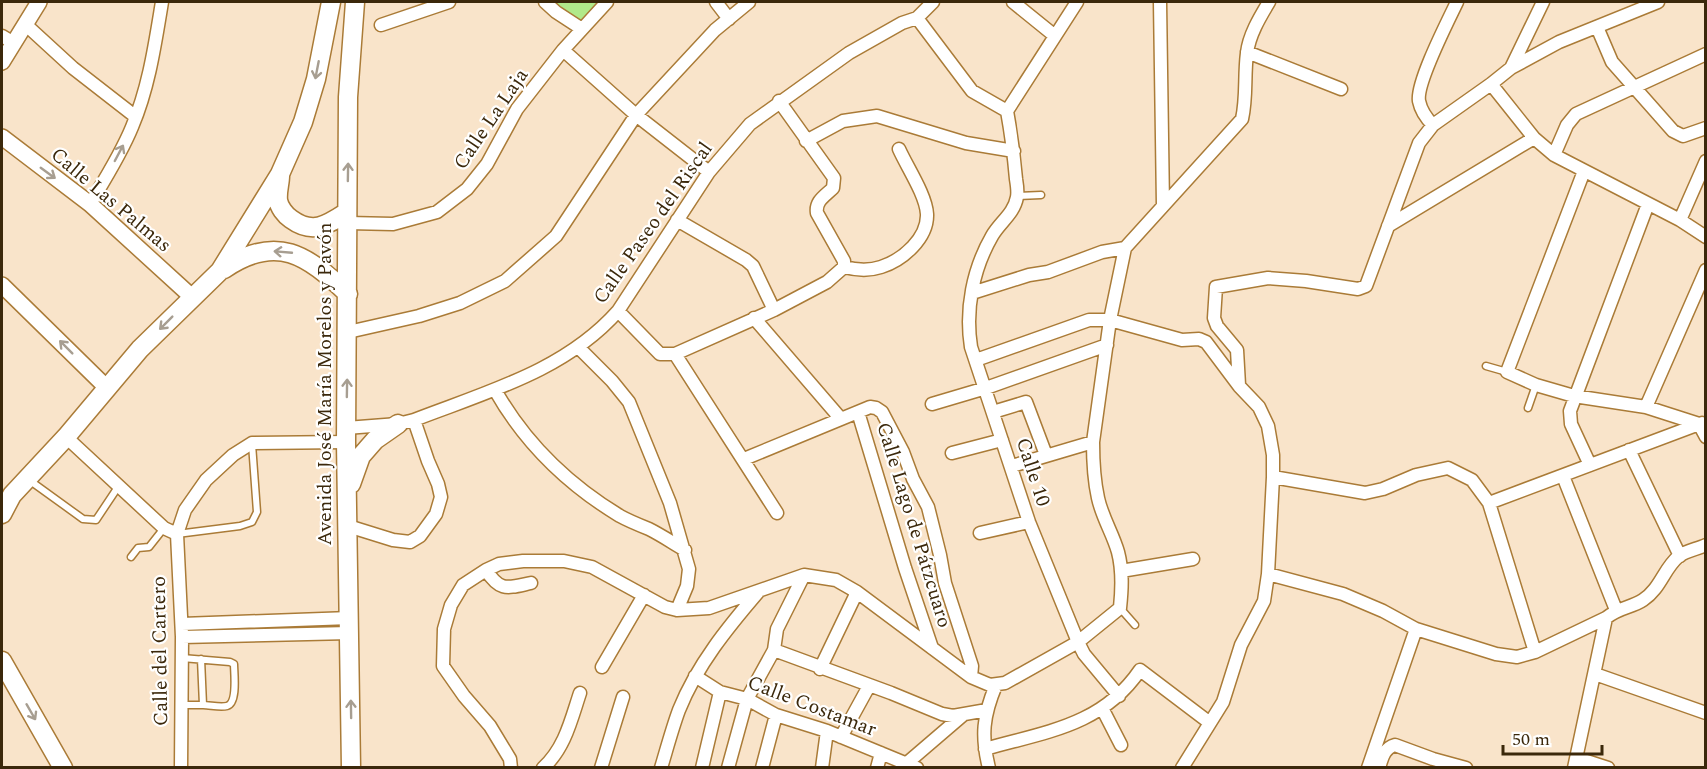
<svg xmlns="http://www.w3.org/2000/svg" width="1707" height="769" viewBox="0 0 1707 769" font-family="Spectral,serif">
<rect width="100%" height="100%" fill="#f9e4ca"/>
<path fill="#b1e98a" d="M545,2H608L582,29Z"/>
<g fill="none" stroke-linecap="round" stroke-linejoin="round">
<g stroke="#aa7b37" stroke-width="9">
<path id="service" d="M1018,196L1041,195
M1486,366L1507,372
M1528,408L1536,385
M29,480L83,519L96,520L118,487
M177,534L240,526L252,522L257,512L252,444
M131,557L138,548L149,547L164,528
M1120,608L1135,625
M182,658L230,662L234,664C234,673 238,703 227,706C220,708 210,705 203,705L201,659
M181,705H203"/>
</g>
<g stroke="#aa7b37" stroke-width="15">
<path id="minor" d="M545,2L556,12L582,29
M716,2L729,19
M1013,2L1055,36
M1077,2L1007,111C1011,133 1014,156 1016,179C1017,185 1018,192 1017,197C1014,214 1000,222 992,236C973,269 965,309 971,347L1029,522L1078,642L1084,654L1119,696
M1160,2L1163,206
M917,18L972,91L1007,111
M25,24L73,68L136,117
M381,25L449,2
M1597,27L1612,62L1673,131L1683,136L1706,128
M2,36L12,42
M563,50L636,115L709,172
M1247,52L1341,89
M1511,68L1543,2
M1491,84L1534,138L1554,155L1680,220L1706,237
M779,101L834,178L833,188C825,196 815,201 817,213L844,261V267
M1433,125C1426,118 1421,111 1419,101C1416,83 1448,21 1457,2
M806,141L843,121L877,116L966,143L1014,151
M1554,155L1567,125L1576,114L1706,54
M1584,171L1507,372L1536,385L1574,396L1646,407L1699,424L1706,437
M90,204C105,179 121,154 132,127C149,87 155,44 162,2
M677,220L746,260L753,266L774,310
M1680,220L1706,161
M348,223L393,224L437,212L467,189L487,164L517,109L563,50L607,2
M1388,226L1534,138
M844,267C856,270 869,271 881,267C903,260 928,238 927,214C926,195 907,167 899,149
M972,293L1029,275L1048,272L1102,252L1125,248
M618,311L660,354H675L774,310L827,282L844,267
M754,318L841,419
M348,332L419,316L460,303L505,281L556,236L636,115L715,30L749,2
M579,348L612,381L629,402L670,503L689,569L687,586L677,610
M675,354L777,513
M976,360L1089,320H1110L1182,340L1199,339L1206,342L1239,386L1259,407L1268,426L1273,455V477L1268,574L1264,601L1241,645L1223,702L1182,768
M1239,385L1237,350L1217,326L1214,318L1216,287L1268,278L1306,281L1358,289L1366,286L1419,143L1433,125L1491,84L1511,68L1559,42L1658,2
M495,390C525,443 567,484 620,516C629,521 639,525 649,529C661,535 673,543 685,550
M932,404L986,388L1107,345
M1646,407L1706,270
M858,412L905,568L932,648
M993,412L1026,402L1046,455
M346,428L398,424L414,420C486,392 565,371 618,311L709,172L750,124L849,53L902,23L917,18L933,2
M66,437L164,528L177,534
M1629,450L1680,556
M952,453L1002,440
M744,459L870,407L876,408L882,412L903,452L913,479L928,507L940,555L945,583L972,666L971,677
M1590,465L1571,424L1570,411L1648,204
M1012,466L1093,442
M1563,476L1616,610
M1273,477L1365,493L1383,489L1416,475L1448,468L1472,480L1489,503L1535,652
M1489,503L1702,423
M348,526L393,540L410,542L420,536L436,514L441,497L438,484L428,461L414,420
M980,533L1029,522
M486,570C500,592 507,588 531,583
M1121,571L1193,559
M1268,574L1343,594L1383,611L1416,629L1496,654L1517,657L1535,652L1606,618C1619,607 1631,608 1643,600C1661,588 1664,568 1679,556C1686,551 1697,549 1706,545
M182,624L350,618
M182,637L350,633
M774,650L891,693L942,714L953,716L987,710
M602,667L644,595
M820,669L857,592
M1595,674L1706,713
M695,676L720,692L747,699L776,715L827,731L917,768
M1102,708L1121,745
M841,737L869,686
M985,749C1044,732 1102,726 1140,670L1210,723
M1577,758L1608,768
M907,763L963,715
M181,768L182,637L177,534L185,510L206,480L233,455L252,443L346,442
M511,768L510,759L490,726L464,696L443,666L444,629L451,605L463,585L486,570L499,564L523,561H564L592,567L665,607L677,610L709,608L804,575L836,580L857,592L971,677L990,685L1005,683L1078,642L1120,608C1122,589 1123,571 1118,552C1113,534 1102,517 1098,498C1094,480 1093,461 1093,442L1110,320L1125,248L1242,119C1247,97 1244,76 1247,53C1249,35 1260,17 1269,2
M543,768C565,748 571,720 580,693
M601,768L623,697
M661,768C667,748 672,729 679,710C697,665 728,627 759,591
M702,768L720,692
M728,768L747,699L774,650L777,629L804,575
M762,768L776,715
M822,768L827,731
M877,768L881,753
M989,768C981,736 983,716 996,685
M1368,768L1416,629
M1379,768C1382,758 1384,748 1395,745L1433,759L1466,768
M1574,768L1606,618"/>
</g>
<g stroke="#aa7b37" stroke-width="18">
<path id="tertiary" d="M2,62L39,2
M2,137L90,204L192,297
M2,285L107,388"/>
</g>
<g stroke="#aa7b37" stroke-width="21">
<path id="secondary" d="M280,176C280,183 277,192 278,200C279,207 285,215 291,219C313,235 327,225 347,212
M224,269C277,233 307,255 348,294
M351,484L361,456L375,440L398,424
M2,514L12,495L66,437L140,349L220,271L280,174L303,122L316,79L331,2
M2,661L63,768
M351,768L346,442L348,97L355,2"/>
</g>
<use href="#service" stroke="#fff" stroke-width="6"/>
<use href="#minor" stroke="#fff" stroke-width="12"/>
<use href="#tertiary" stroke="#fff" stroke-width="15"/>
<use href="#secondary" stroke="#fff" stroke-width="18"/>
</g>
<defs><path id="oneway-shaft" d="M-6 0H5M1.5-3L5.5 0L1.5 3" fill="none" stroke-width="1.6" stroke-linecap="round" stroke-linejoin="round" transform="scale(1.5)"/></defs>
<g stroke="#a79e91">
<use href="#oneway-shaft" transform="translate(317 70) rotate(101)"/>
<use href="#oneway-shaft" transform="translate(119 153) rotate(-62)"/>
<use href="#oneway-shaft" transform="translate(348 172) rotate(-89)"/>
<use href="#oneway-shaft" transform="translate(48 173) rotate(36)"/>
<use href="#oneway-shaft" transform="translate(283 252) rotate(-175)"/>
<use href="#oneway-shaft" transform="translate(166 323) rotate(135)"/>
<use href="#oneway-shaft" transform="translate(66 347) rotate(-135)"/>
<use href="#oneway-shaft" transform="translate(347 388) rotate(-89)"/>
<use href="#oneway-shaft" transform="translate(351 709) rotate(-91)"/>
<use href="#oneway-shaft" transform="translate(31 712) rotate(60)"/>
</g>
<g text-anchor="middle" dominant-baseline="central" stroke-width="4.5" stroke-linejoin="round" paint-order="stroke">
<g font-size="20" fill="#3b280b" stroke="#fff">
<text transform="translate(491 119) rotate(-56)">Calle La Laja</text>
<text transform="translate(111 200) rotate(40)">Calle Las Palmas</text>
<text transform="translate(653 223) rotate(-55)">Calle Paseo del Riscal</text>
<text transform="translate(325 384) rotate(-90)">Avenida José María Morelos y Pavón</text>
<text transform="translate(1033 472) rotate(72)">Calle 10</text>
<text transform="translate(914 525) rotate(73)">Calle Lago de Pátzcuaro</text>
<text transform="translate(160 651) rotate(-91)">Calle del Cartero</text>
<text transform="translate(812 706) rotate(21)">Calle Costamar</text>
</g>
</g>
<rect width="1707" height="769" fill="none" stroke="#3b280b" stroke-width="6"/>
<path d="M1503 745v9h99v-9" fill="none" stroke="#3b280b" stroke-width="3"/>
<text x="1512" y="745" font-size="18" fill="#3b280b" stroke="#ffffff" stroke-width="4.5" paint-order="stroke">50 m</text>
</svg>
